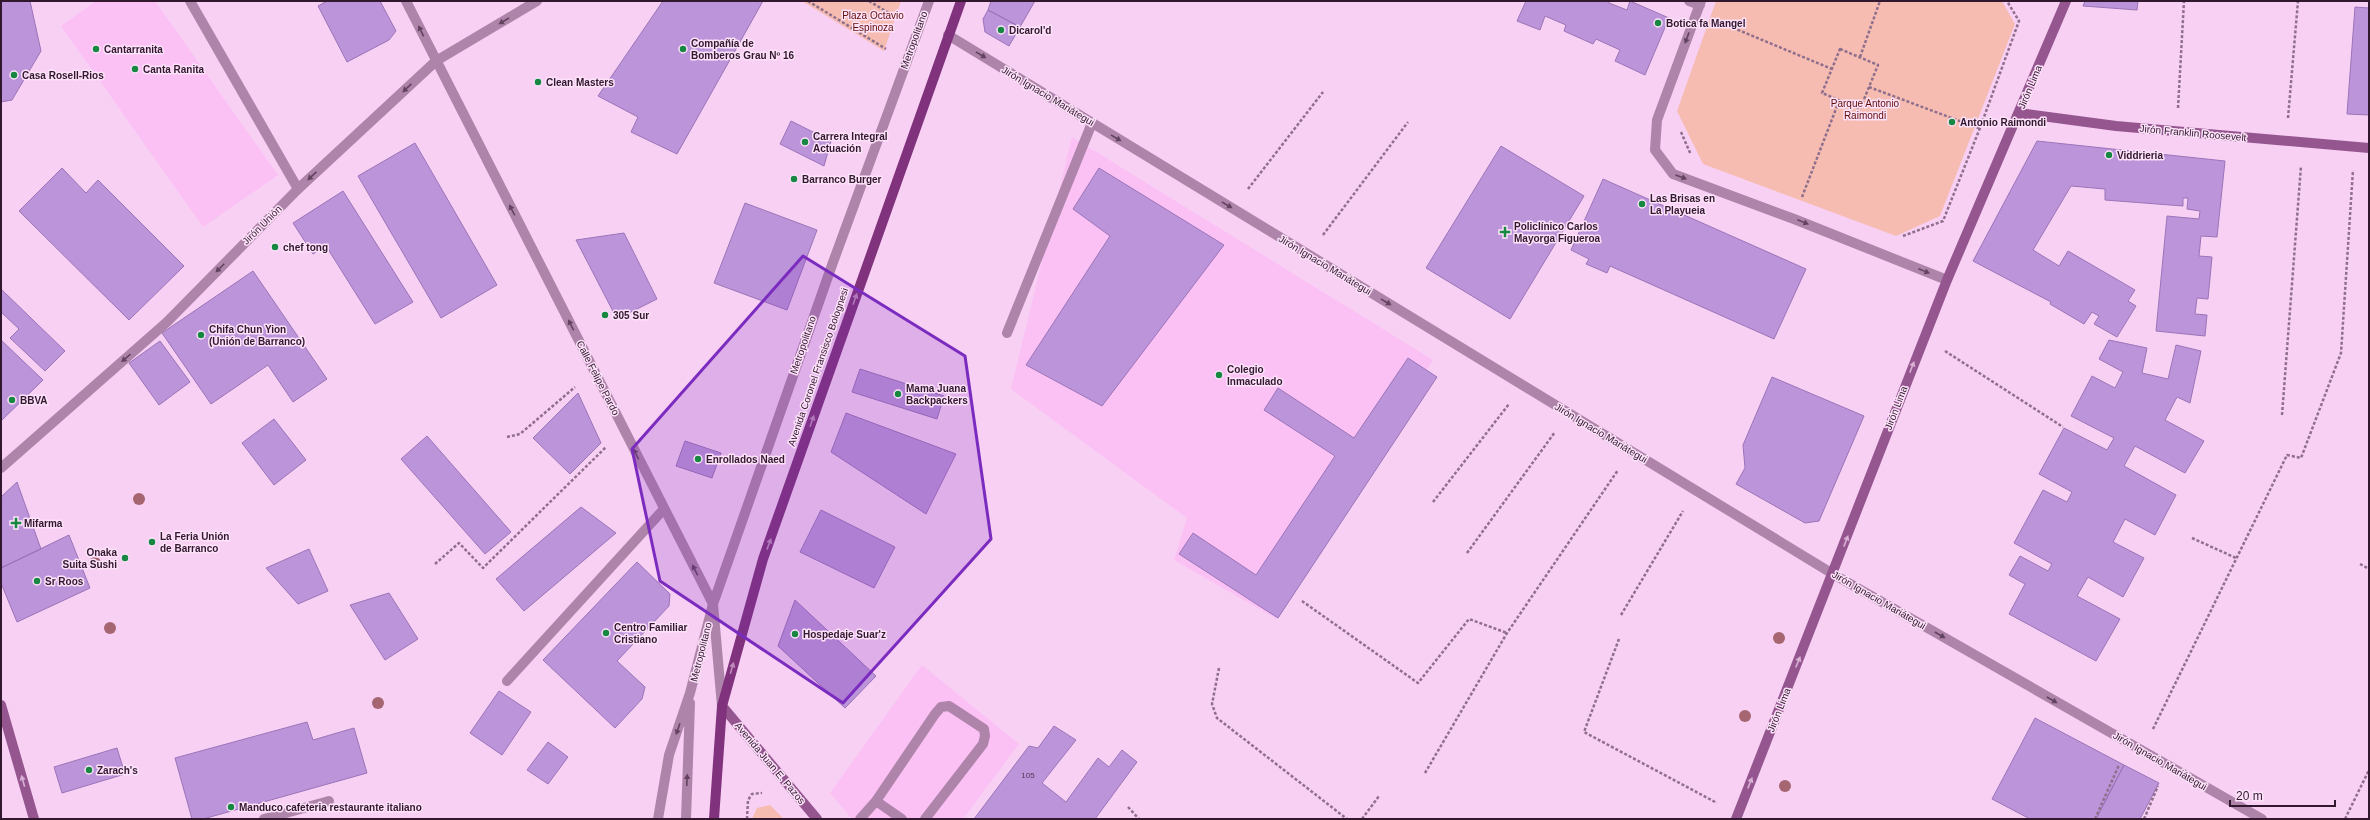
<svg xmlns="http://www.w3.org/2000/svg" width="2370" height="820" viewBox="0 0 2370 820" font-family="Arial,sans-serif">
<rect width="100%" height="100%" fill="#f8d0f4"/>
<path fill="#fbc1f5" d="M96,1H155L278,175L203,227L61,26Z
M1072,137L1433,360L1277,619L1174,560L1187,518L1011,389Z
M922,665L1019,744L963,819H852L830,793Z"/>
<path fill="#f6bcb2" d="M802,1H901L884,51Z
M1716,1H2002L2015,24L1940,216L1896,236L1703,164L1677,111Z
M770,805L784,819H752L757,808Z"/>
<path fill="#bc94da" stroke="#9b74b8" d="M1,1H30L41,51L12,100L1,102Z
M327,1H380L396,31L389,40L347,62L318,6Z
M663,1H763L677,154L631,132L638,117L598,96Z
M991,1H1035L1020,27L988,10Z
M1526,1H1609V3L1627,10L1630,1L1669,18L1645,75L1615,61L1620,50L1596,39L1593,44L1564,31L1566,25L1545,16L1540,30L1517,21Z
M2085,1H2138L2137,10L2083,6Z
M2355,7L2369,8V115L2347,114Z
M988,10L1020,27L1009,46L985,32L983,19Z
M791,121L831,141L824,166L780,144Z
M2037,141L2225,161L2217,237L2201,236L2199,256L2212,257L2208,299L2197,298L2195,314L2207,315L2205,336L2156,331L2167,216L2199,219L2200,211L2187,209L2188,198H2183V206L2105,200V189L2071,186L2033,250L2059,266L2068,251L2135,290L2128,301L2136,306L2117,337L2094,324L2099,316L2092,312L2084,324L2050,304L2051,302L1973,261Z
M415,143L497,285L441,318L358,176Z
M1501,146L1584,196L1510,319L1426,268Z
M62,168L86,193L98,180L184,266L129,320L19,211Z
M1099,168L1224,245L1102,406L1026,365L1110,236L1073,209Z
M1603,179L1806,269L1774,339L1610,266L1607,273L1586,264L1589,259L1571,250Z
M343,191L413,302L375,324L326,246L313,254L293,223Z
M745,203L817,230L787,310L714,283Z
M624,233L657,299L617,319L576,240Z
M253,271L327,379L293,402L268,365L211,404L162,333Z
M1,289L65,351L45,371L10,338L19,329L1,312Z
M1,340L43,380L1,421Z
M2109,340L2147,348L2142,373L2168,379L2176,345L2201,351L2190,403L2177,397L2165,420L2204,441L2185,473L2135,446L2124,466L2176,495L2155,535L2125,519L2113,542L2144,558L2123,597L2088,577L2077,596L2120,619L2096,661L2009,614L2025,584L2009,575L2020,556L2048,571L2052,564L2014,543L2043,490L2067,502L2072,492L2039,474L2064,428L2107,450L2114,438L2071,416L2092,376L2115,388L2123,372L2099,359Z
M160,341L190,382L159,405L129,363Z
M1408,358L1437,377L1278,618L1179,554L1193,533L1256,575L1335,456L1264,410L1278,388L1354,438Z
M860,369L944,396L937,419L852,392Z
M1772,377L1864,416L1819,521L1805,523L1736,484L1745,468L1743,445Z
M578,393L601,443L570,474L533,438Z
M846,413L956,454L926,514L831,452Z
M274,419L306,460L274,485L242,443Z
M427,436L511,532L485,554L401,459Z
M685,441L721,453L712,478L676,466Z
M17,482L41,549L1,568V497Z
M581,507L616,533L524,611L496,579Z
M821,510L895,547L874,588L800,552Z
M69,535L90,588L17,622L1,583V568Z
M309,549L328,591L298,604L266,568Z
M637,562L670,594L669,606L617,661L645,687L642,699L615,728L543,660Z
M389,593L418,639L385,660L350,605Z
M795,600L876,676L845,708L778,646Z
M499,691L531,712L502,755L470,733Z
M2035,718L2124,765L2096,819H2030L1992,799Z
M307,722L313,740L354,728L367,773L203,819H192L175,758Z
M1054,726L1076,740L1042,783L1066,802L1098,758L1109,767L1122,750L1137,762L1095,819H974L1029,746L1038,748Z
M548,742L568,757L548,784L527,770Z
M117,748L125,774L62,793L54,767Z
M2124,765L2159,783L2140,819H2096Z"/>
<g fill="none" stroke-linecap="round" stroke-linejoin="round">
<path stroke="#8f6f8c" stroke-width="2.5" stroke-dasharray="3 2" stroke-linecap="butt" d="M808,1L886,49
M869,1L897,18
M1719,22L1832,69
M1840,49L1878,65L1860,109L1822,93Z
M1860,57L1880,1
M1869,87L1981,129
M2178,108L2184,1
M2288,118L2298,1
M1681,132L1691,155
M1248,189L1323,92
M1802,197L1839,101
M1323,235L1408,122
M1903,236L1943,221L1980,128L2019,21L2007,1
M1945,351L2063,427
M2282,415L2301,166
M507,437L520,434L575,387
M1433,502L1509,404
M2192,538L2236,558
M1467,553L1555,432
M435,564L459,543L483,568L606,447
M2360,564L2369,569
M1302,601L1418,683L1469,619L1507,633
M1621,615L1683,511
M1619,639L1584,732L1717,803
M1219,668L1212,704L1217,718L1347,819
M2153,729L2287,455L2301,458L2341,353L2353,170
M1425,773L1507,633L1618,470
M1128,807L1139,819
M747,819L748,800L752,794L762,793
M1362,819L1379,796
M2095,819L2119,765
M2144,819L2158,786
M2345,819L2369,770"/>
<path stroke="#af84aa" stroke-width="10" d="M190,1L298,189
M1007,333L1092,123
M507,681L664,509
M876,801L902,819
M658,819L669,755L690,693L713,604L832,265L929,1
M686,819L690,703
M860,819L876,801L935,714L941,707L949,706L984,729L985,736L983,744L925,819"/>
<path stroke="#af84aa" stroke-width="10" d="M406,1L713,604L722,706
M1689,1L1700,5
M1701,1L1657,120L1655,150L1673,174L1794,219L1947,280
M948,35L1833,574L2262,819
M1,468L167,322L298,189L436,61L537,1
M264,819L329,801"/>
<path stroke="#955690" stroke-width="10" d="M2019,113L2116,126L2369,148
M1,705L34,819
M722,706L817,819
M1736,819L1947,280L2066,1"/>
<path stroke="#80337c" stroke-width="10" d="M714,819L722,706L763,559L961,1"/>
</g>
<g fill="#a56571">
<circle cx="139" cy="499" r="6"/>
<circle cx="95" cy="563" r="6"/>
<circle cx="110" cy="628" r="6"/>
<circle cx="1779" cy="638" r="6"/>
<circle cx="378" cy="703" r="6"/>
<circle cx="1745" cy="716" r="6"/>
<circle cx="1785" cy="786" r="6"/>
</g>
<defs><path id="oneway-solid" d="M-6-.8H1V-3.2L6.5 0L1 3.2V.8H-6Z"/></defs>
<g fill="#634360">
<use href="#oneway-solid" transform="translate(504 21) rotate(149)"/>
<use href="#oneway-solid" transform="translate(421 31) rotate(-116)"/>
<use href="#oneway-solid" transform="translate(1687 38) rotate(110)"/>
<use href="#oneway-solid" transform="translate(981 55) rotate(31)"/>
<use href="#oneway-solid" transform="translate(407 88) rotate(137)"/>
<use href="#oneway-solid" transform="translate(1116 138) rotate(31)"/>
<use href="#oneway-solid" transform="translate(312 176) rotate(137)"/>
<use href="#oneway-solid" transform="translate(1681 177) rotate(20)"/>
<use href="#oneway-solid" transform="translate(1227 205) rotate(31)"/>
<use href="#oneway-solid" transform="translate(512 210) rotate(-117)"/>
<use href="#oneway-solid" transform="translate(1803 222) rotate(22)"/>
<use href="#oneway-solid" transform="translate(220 268) rotate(135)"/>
<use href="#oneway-solid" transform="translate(1924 271) rotate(22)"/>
<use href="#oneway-solid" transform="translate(1386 302) rotate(31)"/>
<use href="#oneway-solid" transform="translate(571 325) rotate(-117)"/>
<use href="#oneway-solid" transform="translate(126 358) rotate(139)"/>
<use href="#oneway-solid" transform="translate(636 454) rotate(-117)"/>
<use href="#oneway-solid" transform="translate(695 570) rotate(-117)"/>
<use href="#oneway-solid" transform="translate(1940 635) rotate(30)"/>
<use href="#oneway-solid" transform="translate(2052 700) rotate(30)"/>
<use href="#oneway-solid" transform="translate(678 729) rotate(109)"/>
<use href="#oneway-solid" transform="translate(687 780) rotate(-88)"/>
</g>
<g fill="#be8abb">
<use href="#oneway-solid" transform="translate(855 299) rotate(-71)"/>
<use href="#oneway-solid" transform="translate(812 421) rotate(-71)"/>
<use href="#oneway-solid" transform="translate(769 544) rotate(-70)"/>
<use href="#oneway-solid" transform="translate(732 668) rotate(-74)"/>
</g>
<g fill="#d9b1d5">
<use href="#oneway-solid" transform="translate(1912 367) rotate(-69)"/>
<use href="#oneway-solid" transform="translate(1846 541) rotate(-69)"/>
<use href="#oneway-solid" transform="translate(1798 662) rotate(-68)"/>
<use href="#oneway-solid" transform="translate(23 781) rotate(-106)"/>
<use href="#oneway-solid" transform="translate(1750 783) rotate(-68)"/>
</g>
<path fill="#7b2cbf" fill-opacity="0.2" stroke="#7b2cbf" stroke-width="3" stroke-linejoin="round" d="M803,256L965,356L991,539L843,703L660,581L632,449Z"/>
<g fill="#178841" stroke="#fde2fa" stroke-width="1.5">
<circle cx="1658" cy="23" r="4"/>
<circle cx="1001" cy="30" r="4"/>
<circle cx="96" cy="49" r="4"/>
<circle cx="683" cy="49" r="4"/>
<circle cx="135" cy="69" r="4"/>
<circle cx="14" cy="75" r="4"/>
<circle cx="538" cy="82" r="4"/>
<circle cx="1952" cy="122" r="4"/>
<circle cx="805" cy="142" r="4"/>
<circle cx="2109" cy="155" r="4"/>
<circle cx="794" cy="179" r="4"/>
<circle cx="1642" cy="204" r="4"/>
<path d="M1503 226h4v4h4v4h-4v4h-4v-4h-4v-4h4z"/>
<circle cx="275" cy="247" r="4"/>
<circle cx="605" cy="315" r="4"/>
<circle cx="201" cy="335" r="4"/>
<circle cx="1219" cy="375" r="4"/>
<circle cx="898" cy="394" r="4"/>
<circle cx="12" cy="400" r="4"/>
<circle cx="698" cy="459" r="4"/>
<path d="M14 517h4v4h4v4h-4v4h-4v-4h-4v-4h4z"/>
<circle cx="152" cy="542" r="4"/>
<circle cx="125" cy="558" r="4"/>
<circle cx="37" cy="581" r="4"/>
<circle cx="606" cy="633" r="4"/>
<circle cx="795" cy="634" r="4"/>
<circle cx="89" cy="770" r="4"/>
<circle cx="231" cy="807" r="4"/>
</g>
<g text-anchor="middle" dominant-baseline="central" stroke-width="3" stroke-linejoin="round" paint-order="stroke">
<g font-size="8" fill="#54375a">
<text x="1028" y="775">105</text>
</g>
<g font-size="10" fill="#610d06" stroke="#fde2fa">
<text x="873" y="15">Plaza Octavio<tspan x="873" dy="12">Espinoza</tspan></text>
<text x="1865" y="103">Parque Antonio<tspan x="1865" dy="12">Raimondi</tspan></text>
</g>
<g font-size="10" font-weight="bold" fill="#31182f" stroke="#fde2fa" text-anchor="start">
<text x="1666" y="23">Botica fa Mangel</text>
<text x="1009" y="30">Dicarol'd</text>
<text x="691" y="43">Compañía de<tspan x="691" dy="12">Bomberos Grau Nº 16</tspan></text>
<text x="104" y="49">Cantarranita</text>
<text x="143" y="69">Canta Ranita</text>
<text x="22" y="75">Casa Rosell-Rios</text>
<text x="546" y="82">Clean Masters</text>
<text x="1960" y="122">Antonio Raimondi</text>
<text x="813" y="136">Carrera Integral<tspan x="813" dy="12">Actuación</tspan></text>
<text x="2117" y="155">Viddrieria</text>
<text x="802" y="179">Barranco Burger</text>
<text x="1650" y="198">Las Brisas en<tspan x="1650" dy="12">La Playueia</tspan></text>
<text x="1514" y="226">Policlínico Carlos<tspan x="1514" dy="12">Mayorga Figueroa</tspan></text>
<text x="283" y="247">chef tong</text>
<text x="613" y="315">305 Sur</text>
<text x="209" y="329">Chifa Chun Yion<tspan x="209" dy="12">(Unión de Barranco)</tspan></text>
<text x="1227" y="369">Colegio<tspan x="1227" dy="12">Inmaculado</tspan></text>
<text x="906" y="388">Mama Juana<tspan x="906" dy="12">Backpackers</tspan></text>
<text x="20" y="400">BBVA</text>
<text x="706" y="459">Enrollados Naed</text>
<text x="24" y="523">Mifarma</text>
<text x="160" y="536">La Feria Unión<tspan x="160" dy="12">de Barranco</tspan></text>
<text x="117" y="552" text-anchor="end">Onaka<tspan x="117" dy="12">Suita Sushi</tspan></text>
<text x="45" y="581">Sr Roos</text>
<text x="614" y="627">Centro Familiar<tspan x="614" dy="12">Cristiano</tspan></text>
<text x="803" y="634">Hospedaje Suar'z</text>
<text x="97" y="770">Zarach's</text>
<text x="239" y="807">Manduco cafeteria restaurante italiano</text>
</g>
<g font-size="10" fill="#31182f" stroke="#fde2fa">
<text transform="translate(914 40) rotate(-70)">Metropolitano</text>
<text transform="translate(2030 87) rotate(-67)">Jirón Lima</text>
<text transform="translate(1048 96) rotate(31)">Jirón Ignacio Mariátegui</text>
<text transform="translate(2193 133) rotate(5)">Jirón Franklin Roosevelt</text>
<text transform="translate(262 225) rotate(-45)">Jirón Unión</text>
<text transform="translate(1325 265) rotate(31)">Jirón Ignacio Mariátegui</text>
<text transform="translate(803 345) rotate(-71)">Metropolitano</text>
<text transform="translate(818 367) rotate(-71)">Avenida Coronel Fransisco Bolognesi</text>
<text transform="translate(598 378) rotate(63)">Calle Felipe Pardo</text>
<text transform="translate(1896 408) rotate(-69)">Jirón Lima</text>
<text transform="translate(1601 433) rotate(31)">Jirón Ignacio Mariátegui</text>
<text transform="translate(1879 600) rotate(30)">Jirón Ignacio Mariátegui</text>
<text transform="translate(701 652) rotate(-76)">Metropolitano</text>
<text transform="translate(1779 710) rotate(-68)">Jirón Lima</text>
<text transform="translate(2160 761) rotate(30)">Jirón Ignacio Mariátegui</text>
<text transform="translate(770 763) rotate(50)">Avenida Juan E. Pazos</text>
</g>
</g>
<rect width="2370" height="820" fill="none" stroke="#31182f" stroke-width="4"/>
<path d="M2230 800v6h105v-6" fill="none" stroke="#31182f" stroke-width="2"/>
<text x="2236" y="800" font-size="12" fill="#31182f" stroke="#fde2fa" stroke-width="3" paint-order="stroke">20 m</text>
</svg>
